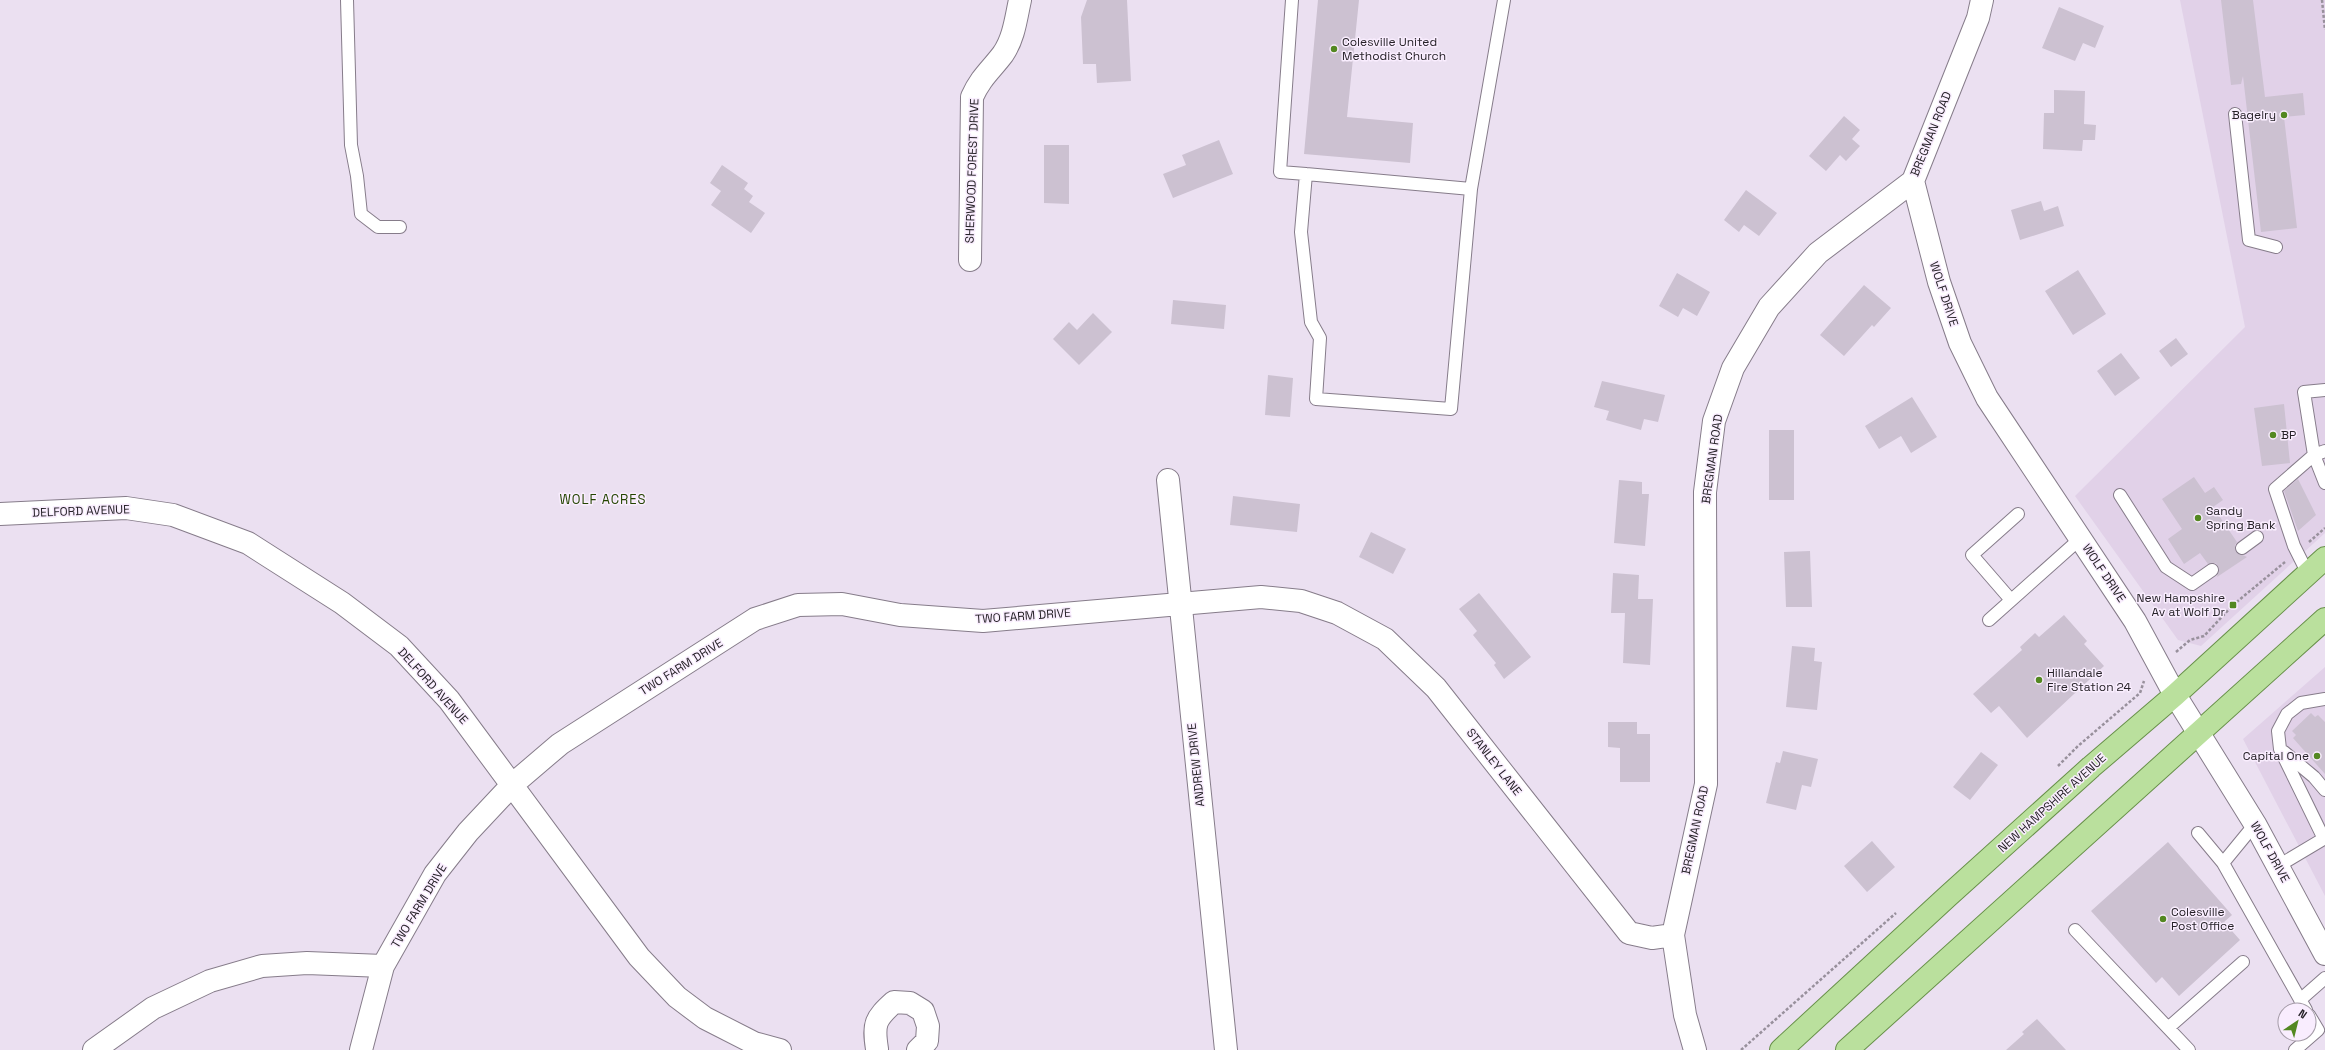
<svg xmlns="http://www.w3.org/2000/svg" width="2325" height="1050" viewBox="0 0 2325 1050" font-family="'Space Grotesk',sans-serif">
<rect width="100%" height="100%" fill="#ebe0f1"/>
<path fill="#e1d1e8" d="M2180,0H2325V533L2201,646L2178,640L2075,496L2245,327Z
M2325,667V896L2243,739Z"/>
<path fill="#ccc1d1" d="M1087,0H1127L1131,81L1097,83L1096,64H1083L1081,17Z
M1318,0H1359L1347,117L1413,123L1410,163L1304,154Z
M2221,0H2253L2265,97L2303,93L2305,115L2284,117L2297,228L2261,232L2243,76L2241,84L2231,85Z
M2059,7L2104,26L2095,48L2083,43L2075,61L2042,48Z
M2054,90L2085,91L2084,124L2096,125L2095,140H2083L2082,151L2043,149L2044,113H2054Z
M1844,116L1860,130L1852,139L1860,146L1846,161L1840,155L1826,171L1809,156Z
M1219,140L1233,174L1173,198L1163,174L1186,165L1182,155Z
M1044,145H1069V204L1044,203Z
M722,165L748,183L744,189L753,196L749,202L765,213L751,233L711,205L721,191L710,183Z
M1746,190L1777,213L1759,236L1744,225L1739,232L1724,220Z
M2041,201L2044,211L2058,206L2064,226L2020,240L2011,210Z
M2078,270L2106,314L2073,335L2045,291Z
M1677,273L1710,292L1697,316L1683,308L1678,317L1659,306Z
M1864,285L1891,308L1874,327L1872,325L1844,356L1820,335Z
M1173,300L1226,305L1224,329L1171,324Z
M1093,313L1112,332L1079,365L1053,339L1069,322L1077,330Z
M2176,338L2188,354L2171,367L2159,351Z
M2121,353L2140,378L2115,396L2097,371Z
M1268,375L1293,378L1290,417L1265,415Z
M1602,381L1665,395L1658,422L1644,419L1641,430L1606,420L1609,411L1594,407Z
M1912,397L1937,437L1911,453L1901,436L1879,449L1865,426Z
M2284,404L2290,463L2262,466L2254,408Z
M1769,430H1794V500H1769Z
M2194,477L2205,493L2214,487L2223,500L2213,507L2237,542L2235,545L2236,552L2247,557L2217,577L2219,569L2216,563L2208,564L2200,553L2184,564L2168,539L2182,529L2162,499Z
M2298,479L2316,515L2298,531L2284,491Z
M1619,480L1642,482V494H1649L1645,546L1614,543Z
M1233,496L1300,504L1297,532L1230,525Z
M1371,532L1406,549L1393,574L1359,557Z
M1810,551L1812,607H1786L1784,552Z
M1613,573L1639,575L1638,599H1653L1650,665L1623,663L1625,613H1611Z
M1479,593L1531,657L1504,679L1494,665L1496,663L1473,635L1477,631L1459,609Z
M2064,615L2087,641L2084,644L2104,666L2027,738L1999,706L1991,713L1973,694L2022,650L2020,647L2035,633L2039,637Z
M1792,646L1815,648L1814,661L1822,662L1817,710L1786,707Z
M2311,713L2315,717L2318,715L2325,722V774L2293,738L2296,735L2292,731Z
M1608,722H1637V734H1650V782H1620V748L1608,747Z
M1783,751L1818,759L1811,787L1802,785L1796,810L1766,803L1776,762L1780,763Z
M1981,752L1998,765L1970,800L1953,787Z
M1872,841L1895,867L1867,892L1844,866Z
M2168,842L2232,915L2224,922L2240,940L2179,996L2162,977L2156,983L2091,911Z
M2037,1019L2066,1050H2006L2024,1034L2022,1032Z"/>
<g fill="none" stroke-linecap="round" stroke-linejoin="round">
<g stroke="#867c8a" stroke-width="14">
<path id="lane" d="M347,0L351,145L357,176L361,214L378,227H400
M1292,0L1280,172L1306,174L1471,189L1451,409L1316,399L1320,338L1311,322L1301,232L1306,174
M2235,114L2249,240L2276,247
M1471,189L1504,0
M2325,451L2314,455L2325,483
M2120,495L2166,567L2192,584L2212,570
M2242,548L2257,537
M2308,574L2294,546L2275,489L2314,455L2304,392L2325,390
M2011,600L1972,555L2018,514
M1989,620L2081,538
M2284,752L2314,777L2325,790
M2198,833L2223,863L2306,1010
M2324,839L2280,749L2278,731L2287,714L2301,703L2325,699
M2223,863L2255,824
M2278,866L2325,838
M2075,930L2189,1050
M2300,1000L2325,978
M2168,1028L2243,962
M2295,1050L2318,1030L2309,1015"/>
</g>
<g stroke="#867c8a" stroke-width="24">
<path id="street" d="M1913,181L1939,282L1960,343L1987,398L2135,621L2175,695L2255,824L2325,954
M970,260L972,97C981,77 991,70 1003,54C1014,38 1016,18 1020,0
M1168,480L1226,1050
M0,514L126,508L173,515L248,543L342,603L399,646L449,700L639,957L677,997L705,1018L754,1043L780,1050
M877,1049C873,1024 875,1019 894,1002L910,1003L923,1011L928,1026L927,1041L918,1050
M94,1050L153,1008L210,981L262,966L307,963L383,966
M361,1050L383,966L435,874L468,832L513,784L560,744L755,619L798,605L842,604L900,615L983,621L1261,597L1301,601L1337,613L1385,639L1436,688L1629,933L1652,938L1673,935
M1695,1050L1685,1015L1673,935L1706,784L1705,492L1714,421L1733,368L1769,307L1818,253L1913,181L1978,18L1982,0"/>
</g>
<g stroke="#68904a" stroke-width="24">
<path id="primary" d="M1781,1050L1948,896L2091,767L2175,695L2325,558
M1847,1050L2325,619"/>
</g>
<path stroke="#98909c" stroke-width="2.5" stroke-dasharray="3 2" stroke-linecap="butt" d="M2322,0L2325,30
M2309,542L2325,528
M2176,652L2190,640L2204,636L2233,605L2285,562
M2058,766L2078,746L2140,693L2144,681
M1741,1050L1896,913"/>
<use href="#lane" stroke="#fff" stroke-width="12"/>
<use href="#street" stroke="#fff" stroke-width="22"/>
<use href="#primary" stroke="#bae09d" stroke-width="22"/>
</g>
<g fill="#538821" stroke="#f9edfe" stroke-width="1.5">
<circle cx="1334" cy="49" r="4"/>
<circle cx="2284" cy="115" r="4"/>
<circle cx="2273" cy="435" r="4"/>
<circle cx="2198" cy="518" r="4"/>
<rect x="2229" y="601" width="8" height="8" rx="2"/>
<circle cx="2039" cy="680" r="4"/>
<circle cx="2317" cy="756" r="4"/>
<circle cx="2163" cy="919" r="4"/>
</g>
<g text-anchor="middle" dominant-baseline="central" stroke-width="3" stroke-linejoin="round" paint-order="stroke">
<g font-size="12" fill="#262228" stroke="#f9edfe" text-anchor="start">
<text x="1342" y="42">Colesville United<tspan x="1342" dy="14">Methodist Church</tspan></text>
<text x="2276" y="115" text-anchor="end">Bagelry</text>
<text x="2281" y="435">BP</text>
<text x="2206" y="511">Sandy<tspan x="2206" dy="14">Spring Bank</tspan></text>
<text x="2225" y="598" text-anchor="end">New Hampshire<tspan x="2225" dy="14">Av at Wolf Dr</tspan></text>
<text x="2047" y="673">Hillandale<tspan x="2047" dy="14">Fire Station 24</tspan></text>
<text x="2309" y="756" text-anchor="end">Capital One</text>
<text x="2171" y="912">Colesville<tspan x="2171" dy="14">Post Office</tspan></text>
</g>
<g font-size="12" fill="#262228" stroke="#f9edfe">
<text transform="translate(1931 134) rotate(-68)">BREGMAN ROAD</text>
<text transform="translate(972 171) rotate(-88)">SHERWOOD FOREST DRIVE</text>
<text transform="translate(1944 294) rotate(72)">WOLF DRIVE</text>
<text transform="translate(1712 459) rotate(-82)">BREGMAN ROAD</text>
<text transform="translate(81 511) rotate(-2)">DELFORD AVENUE</text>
<text transform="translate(2104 573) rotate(56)">WOLF DRIVE</text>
<text transform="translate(1023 616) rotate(-4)">TWO FARM DRIVE</text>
<text transform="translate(681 667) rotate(-32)">TWO FARM DRIVE</text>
<text transform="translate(433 686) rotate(48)">DELFORD AVENUE</text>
<text transform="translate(1494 762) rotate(52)">STANLEY LANE</text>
<text transform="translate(1196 765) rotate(-96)">ANDREW DRIVE</text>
<text transform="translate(2052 803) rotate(-42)">NEW HAMPSHIRE AVENUE</text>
<text transform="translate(1695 830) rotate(-78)">BREGMAN ROAD</text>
<text transform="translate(2270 852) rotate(61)">WOLF DRIVE</text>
<text transform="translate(419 906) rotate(-59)">TWO FARM DRIVE</text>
</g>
<g font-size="13" letter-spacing="1" fill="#234400" stroke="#f9edfe">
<text x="603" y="499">WOLF ACRES</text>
</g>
</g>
<g transform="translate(2297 1022) rotate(35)"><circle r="19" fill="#f9edfe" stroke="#a59ca8"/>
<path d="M0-3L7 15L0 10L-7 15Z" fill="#538821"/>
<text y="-6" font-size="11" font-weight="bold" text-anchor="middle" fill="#262228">N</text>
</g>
</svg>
